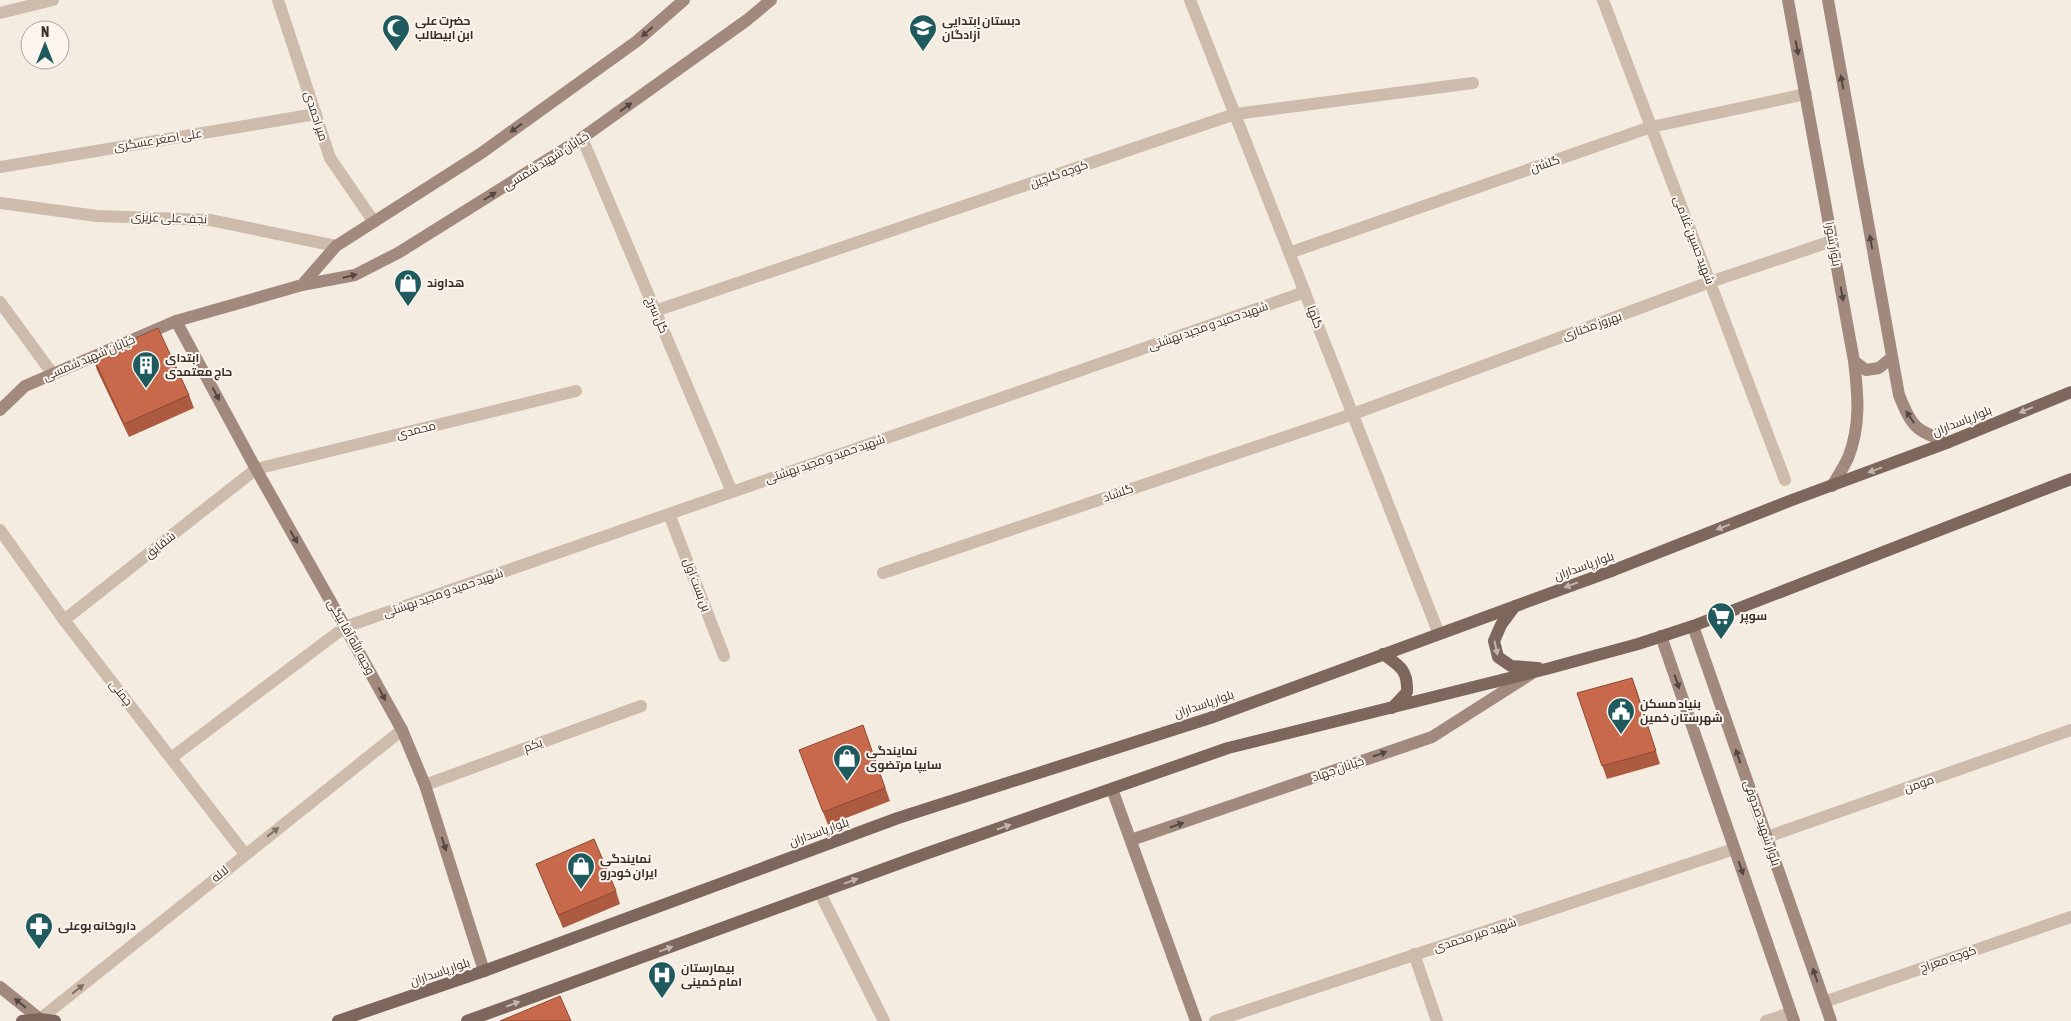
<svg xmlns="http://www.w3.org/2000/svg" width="2071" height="1021" viewBox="0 0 2071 1021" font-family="'Asap Condensed',Cairo,sans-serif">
<rect width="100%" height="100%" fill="#f4ebe1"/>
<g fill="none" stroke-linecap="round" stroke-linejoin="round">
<path stroke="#cdbbac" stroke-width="12" d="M278,0L330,158L374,222
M1190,0L1439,634
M1603,0L1785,480
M0,13L53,0
M582,138L732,492
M0,167L316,114
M0,203L97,216L210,220L336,246
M1289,253L1651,127L1806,94
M0,302L52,373
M655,311L1235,114L1473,83
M669,514L724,656
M0,530L64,620L245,854
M883,573L1353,414L1710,282L1832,241
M64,620L256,469L576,391
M171,758L345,627L1305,292
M425,785L641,706
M1767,837L2071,730
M820,893L884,1021
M1414,954L1437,1021
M1824,1002L2071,917
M40,1019L402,730
M1215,1021L1734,849
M1766,1021L1791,1013"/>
<path stroke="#a18a7d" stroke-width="12" d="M1788,0L1854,361C1858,394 1861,426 1848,458C1844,467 1837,477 1832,486
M1828,0L1899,395C1912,428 1916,431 1949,442
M302,285L336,246L480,154L637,41L684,0
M176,321L256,469L345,627L402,730L425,785L484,971
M1854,361L1866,370L1879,368L1891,358
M0,410L25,386L176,321L302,285L355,275L398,253L582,138L747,20L771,0
M1693,626L1831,1021
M1661,636L1794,1021
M1112,789L1196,1021
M1131,840L1432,737L1531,674
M0,987L40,1019"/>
<path stroke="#7d675c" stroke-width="12" d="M1515,606L1501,625L1494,641L1498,657L1511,666L1538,668
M1383,654C1400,666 1408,670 1407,692L1392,708
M22,1021L40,1019L55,1021
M338,1021L484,971L898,818L1210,718L1614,570L1792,500L1949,442L2071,392
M467,1021L925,854L1228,748L1550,668L1638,644L1693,626L2071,479"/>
</g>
<path fill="#ac5a40" d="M93,357L189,395L194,408L129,437L97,370Z
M1632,678L1660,764L1607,779L1577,693Z
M863,725L890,801L828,825L804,763Z
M536,864L616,891L620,904L563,928Z"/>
<path fill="#8c4a34" d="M1632,678L1637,691L1660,764L1656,751Z"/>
<path fill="#c8694b" stroke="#8c4a34" d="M158,328L189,395L124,424L93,357Z
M1632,678L1656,751L1602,766L1577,693Z
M863,725L885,788L823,812L799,750Z
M594,839L616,891L558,915L536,864Z
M560,996L571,1021H500Z"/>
<defs><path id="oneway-solid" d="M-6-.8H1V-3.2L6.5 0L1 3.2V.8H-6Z" transform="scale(1.25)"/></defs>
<g fill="#544640">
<use href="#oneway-solid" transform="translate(647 32) rotate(139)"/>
<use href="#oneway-solid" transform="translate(1797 48) rotate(79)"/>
<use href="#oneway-solid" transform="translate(1842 82) rotate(-100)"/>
<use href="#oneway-solid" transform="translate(626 107) rotate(-36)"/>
<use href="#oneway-solid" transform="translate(516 128) rotate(144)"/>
<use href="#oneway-solid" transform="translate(490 196) rotate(-32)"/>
<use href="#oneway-solid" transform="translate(1871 242) rotate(-100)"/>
<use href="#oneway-solid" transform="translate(350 276) rotate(-14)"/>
<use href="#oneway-solid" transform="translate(1842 294) rotate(80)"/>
<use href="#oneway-solid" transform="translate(216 394) rotate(62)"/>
<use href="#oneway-solid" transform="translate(1910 417) rotate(-123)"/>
<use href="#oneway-solid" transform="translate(294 537) rotate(60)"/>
<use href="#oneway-solid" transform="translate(1677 682) rotate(71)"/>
<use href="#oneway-solid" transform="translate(382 694) rotate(62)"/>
<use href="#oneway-solid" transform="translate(1380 754) rotate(-19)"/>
<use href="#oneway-solid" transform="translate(1738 756) rotate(-109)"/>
<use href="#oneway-solid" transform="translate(1177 825) rotate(-19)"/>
<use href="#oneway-solid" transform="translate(444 844) rotate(72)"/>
<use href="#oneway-solid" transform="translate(1741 868) rotate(71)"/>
<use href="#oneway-solid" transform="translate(1815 975) rotate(-109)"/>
<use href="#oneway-solid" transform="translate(20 1003) rotate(-141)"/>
</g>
<g fill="#c2b5ac">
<use href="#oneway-solid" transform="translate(2026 410) rotate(157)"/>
<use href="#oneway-solid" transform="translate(1875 470) rotate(160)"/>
<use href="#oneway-solid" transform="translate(1723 527) rotate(159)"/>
<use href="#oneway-solid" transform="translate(1571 585) rotate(160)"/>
<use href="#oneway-solid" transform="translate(1496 648) rotate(78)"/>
<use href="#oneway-solid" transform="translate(1004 827) rotate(-19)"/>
<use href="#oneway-solid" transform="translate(851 881) rotate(-20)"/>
<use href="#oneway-solid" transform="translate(666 949) rotate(-20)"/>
<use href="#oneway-solid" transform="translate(513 1004) rotate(-20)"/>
</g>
<g fill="#7d6f65">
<use href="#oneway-solid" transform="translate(273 832) rotate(-38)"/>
<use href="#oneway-solid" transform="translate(78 989) rotate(-39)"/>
</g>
<defs>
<g id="mosque-pin" transform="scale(1.4375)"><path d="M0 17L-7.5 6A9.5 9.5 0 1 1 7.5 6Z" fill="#1f5a5e" stroke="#fbf5ee"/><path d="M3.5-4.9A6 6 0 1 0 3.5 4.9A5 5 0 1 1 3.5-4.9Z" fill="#fff"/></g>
<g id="school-pin" transform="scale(1.4375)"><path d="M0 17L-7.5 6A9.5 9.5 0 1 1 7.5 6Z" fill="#1f5a5e" stroke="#fbf5ee"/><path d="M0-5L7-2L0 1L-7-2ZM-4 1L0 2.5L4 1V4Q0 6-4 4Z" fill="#fff"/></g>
<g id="shop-pin" transform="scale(1.4375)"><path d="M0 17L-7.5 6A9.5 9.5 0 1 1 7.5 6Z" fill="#1f5a5e" stroke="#fbf5ee"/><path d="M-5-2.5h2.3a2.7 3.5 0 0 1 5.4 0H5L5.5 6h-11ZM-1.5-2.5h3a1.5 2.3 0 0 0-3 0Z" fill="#fff"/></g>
<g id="building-pin" transform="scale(1.4375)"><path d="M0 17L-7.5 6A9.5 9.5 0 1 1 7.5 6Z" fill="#1f5a5e" stroke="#fbf5ee"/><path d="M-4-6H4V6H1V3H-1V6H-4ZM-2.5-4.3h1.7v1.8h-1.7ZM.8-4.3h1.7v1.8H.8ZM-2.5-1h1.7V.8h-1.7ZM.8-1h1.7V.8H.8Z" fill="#fff"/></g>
<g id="supermarket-pin" transform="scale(1.4375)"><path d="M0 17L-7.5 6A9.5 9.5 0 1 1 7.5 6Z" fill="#1f5a5e" stroke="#fbf5ee"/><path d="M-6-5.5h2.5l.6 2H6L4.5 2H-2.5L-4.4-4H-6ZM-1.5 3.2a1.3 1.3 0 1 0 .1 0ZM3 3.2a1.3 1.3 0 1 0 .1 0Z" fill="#fff"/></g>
<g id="civic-pin" transform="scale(1.4375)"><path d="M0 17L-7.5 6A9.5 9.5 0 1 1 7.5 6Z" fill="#1f5a5e" stroke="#fbf5ee"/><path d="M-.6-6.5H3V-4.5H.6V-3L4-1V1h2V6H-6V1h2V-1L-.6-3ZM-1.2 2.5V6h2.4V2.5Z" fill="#fff"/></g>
<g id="pharmacy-pin" transform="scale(1.4375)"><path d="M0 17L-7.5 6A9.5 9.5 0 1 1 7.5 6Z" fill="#1f5a5e" stroke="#fbf5ee"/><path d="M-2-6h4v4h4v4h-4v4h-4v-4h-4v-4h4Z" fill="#fff"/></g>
<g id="hospital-pin" transform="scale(1.4375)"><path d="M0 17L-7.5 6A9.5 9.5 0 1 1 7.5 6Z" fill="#1f5a5e" stroke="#fbf5ee"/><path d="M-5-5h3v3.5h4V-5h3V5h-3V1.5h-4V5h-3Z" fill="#fff"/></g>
</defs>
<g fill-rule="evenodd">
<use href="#mosque-pin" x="396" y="28"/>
<use href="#school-pin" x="923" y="28"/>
<use href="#shop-pin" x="408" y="283"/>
<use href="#building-pin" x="146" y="365"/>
<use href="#supermarket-pin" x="1721" y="616"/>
<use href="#civic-pin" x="1621" y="711"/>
<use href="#shop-pin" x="847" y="758"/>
<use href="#shop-pin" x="581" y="866"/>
<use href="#pharmacy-pin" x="39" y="926"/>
<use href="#hospital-pin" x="662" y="975"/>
</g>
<g text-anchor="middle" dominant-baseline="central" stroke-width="4" stroke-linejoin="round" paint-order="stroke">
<g font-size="12" font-weight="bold" fill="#3b302b" stroke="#fbf5ee" text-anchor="start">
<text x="415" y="21">حضرت علی<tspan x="415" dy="14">ابن ابیطالب</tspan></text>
<text x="942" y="21">دبستان ابتدایی<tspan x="942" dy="14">آزادگان</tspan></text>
<text x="427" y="283">هداوند</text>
<text x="165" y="358">ابتدای<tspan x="165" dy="14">حاج معتمدی</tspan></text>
<text x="1740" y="616">سوپر</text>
<text x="1640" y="704">بنیاد مسکن<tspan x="1640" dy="14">شهرستان خمین</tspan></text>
<text x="866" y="751">نمایندگی<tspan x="866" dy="14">سایپا مرتضوی</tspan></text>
<text x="600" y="859">نمایندگی<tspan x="600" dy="14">ایران خودرو</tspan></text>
<text x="58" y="926">داروخانه بوعلی</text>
<text x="681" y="968">بیمارستان<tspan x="681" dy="14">امام خمینی</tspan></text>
</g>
<g font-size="12" fill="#3b302b" stroke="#fbf5ee">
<text transform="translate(316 116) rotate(72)">میر احمدی</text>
<text transform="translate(158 140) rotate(-9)">علی اصغر عسگری</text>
<text transform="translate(546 161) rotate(-32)">خیابان شهید شمسی</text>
<text transform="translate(1545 164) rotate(-19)">گلشن</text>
<text transform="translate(1059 174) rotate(-19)">کوچه گلچین</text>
<text transform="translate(169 218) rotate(2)">نجف علی عزیزی</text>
<text transform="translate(1694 240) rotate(69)">شهید حسین غلامی</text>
<text transform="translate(1833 244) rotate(80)">بلوار شورا</text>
<text transform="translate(657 315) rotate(67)">گل سرخ</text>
<text transform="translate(1315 317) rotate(69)">گلها</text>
<text transform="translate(1208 326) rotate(-19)">شهید حمید و مجید بهشتی</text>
<text transform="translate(1592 326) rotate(-20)">بهروز مختاری</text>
<text transform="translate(89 358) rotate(-23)">خیابان شهید شمسی</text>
<text transform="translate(1962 421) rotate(-22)">بلوار پاسداران</text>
<text transform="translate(416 430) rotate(-14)">محمدی</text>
<text transform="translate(825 459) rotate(-19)">شهید حمید و مجید بهشتی</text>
<text transform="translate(1118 493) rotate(-19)">گلشاد</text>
<text transform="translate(160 545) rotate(-38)">شقایق</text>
<text transform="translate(1584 566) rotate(-20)">بلوار پاسداران</text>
<text transform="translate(697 585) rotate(69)">بن بست اول</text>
<text transform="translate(443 593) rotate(-19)">شهید حمید و مجید بهشتی</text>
<text transform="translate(351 637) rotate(61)">وجیه الله آقا بیگی</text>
<text transform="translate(121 693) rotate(52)">چمنی</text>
<text transform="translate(1204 704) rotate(-19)">بلوار پاسداران</text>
<text transform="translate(533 745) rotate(-20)">یکم</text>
<text transform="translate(1338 769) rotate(-19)">خیابان جهاد</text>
<text transform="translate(1919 784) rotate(-19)">مومن</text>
<text transform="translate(1762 823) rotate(71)">بلوار شهید صدوقی</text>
<text transform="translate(819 832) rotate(-20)">بلوار پاسداران</text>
<text transform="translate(220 874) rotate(-39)">لاله</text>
<text transform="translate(1475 935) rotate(-18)">شهید میر محمدی</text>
<text transform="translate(1948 959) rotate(-19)">کوچه معراج</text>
<text transform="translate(440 972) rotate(-19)">بلوار پاسداران</text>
</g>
</g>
<g transform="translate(45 45)"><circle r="24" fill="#fbf5ee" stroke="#aea6a0"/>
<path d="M0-4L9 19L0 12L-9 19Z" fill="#1f5a5e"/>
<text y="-8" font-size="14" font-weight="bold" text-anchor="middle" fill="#3b302b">N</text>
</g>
</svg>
